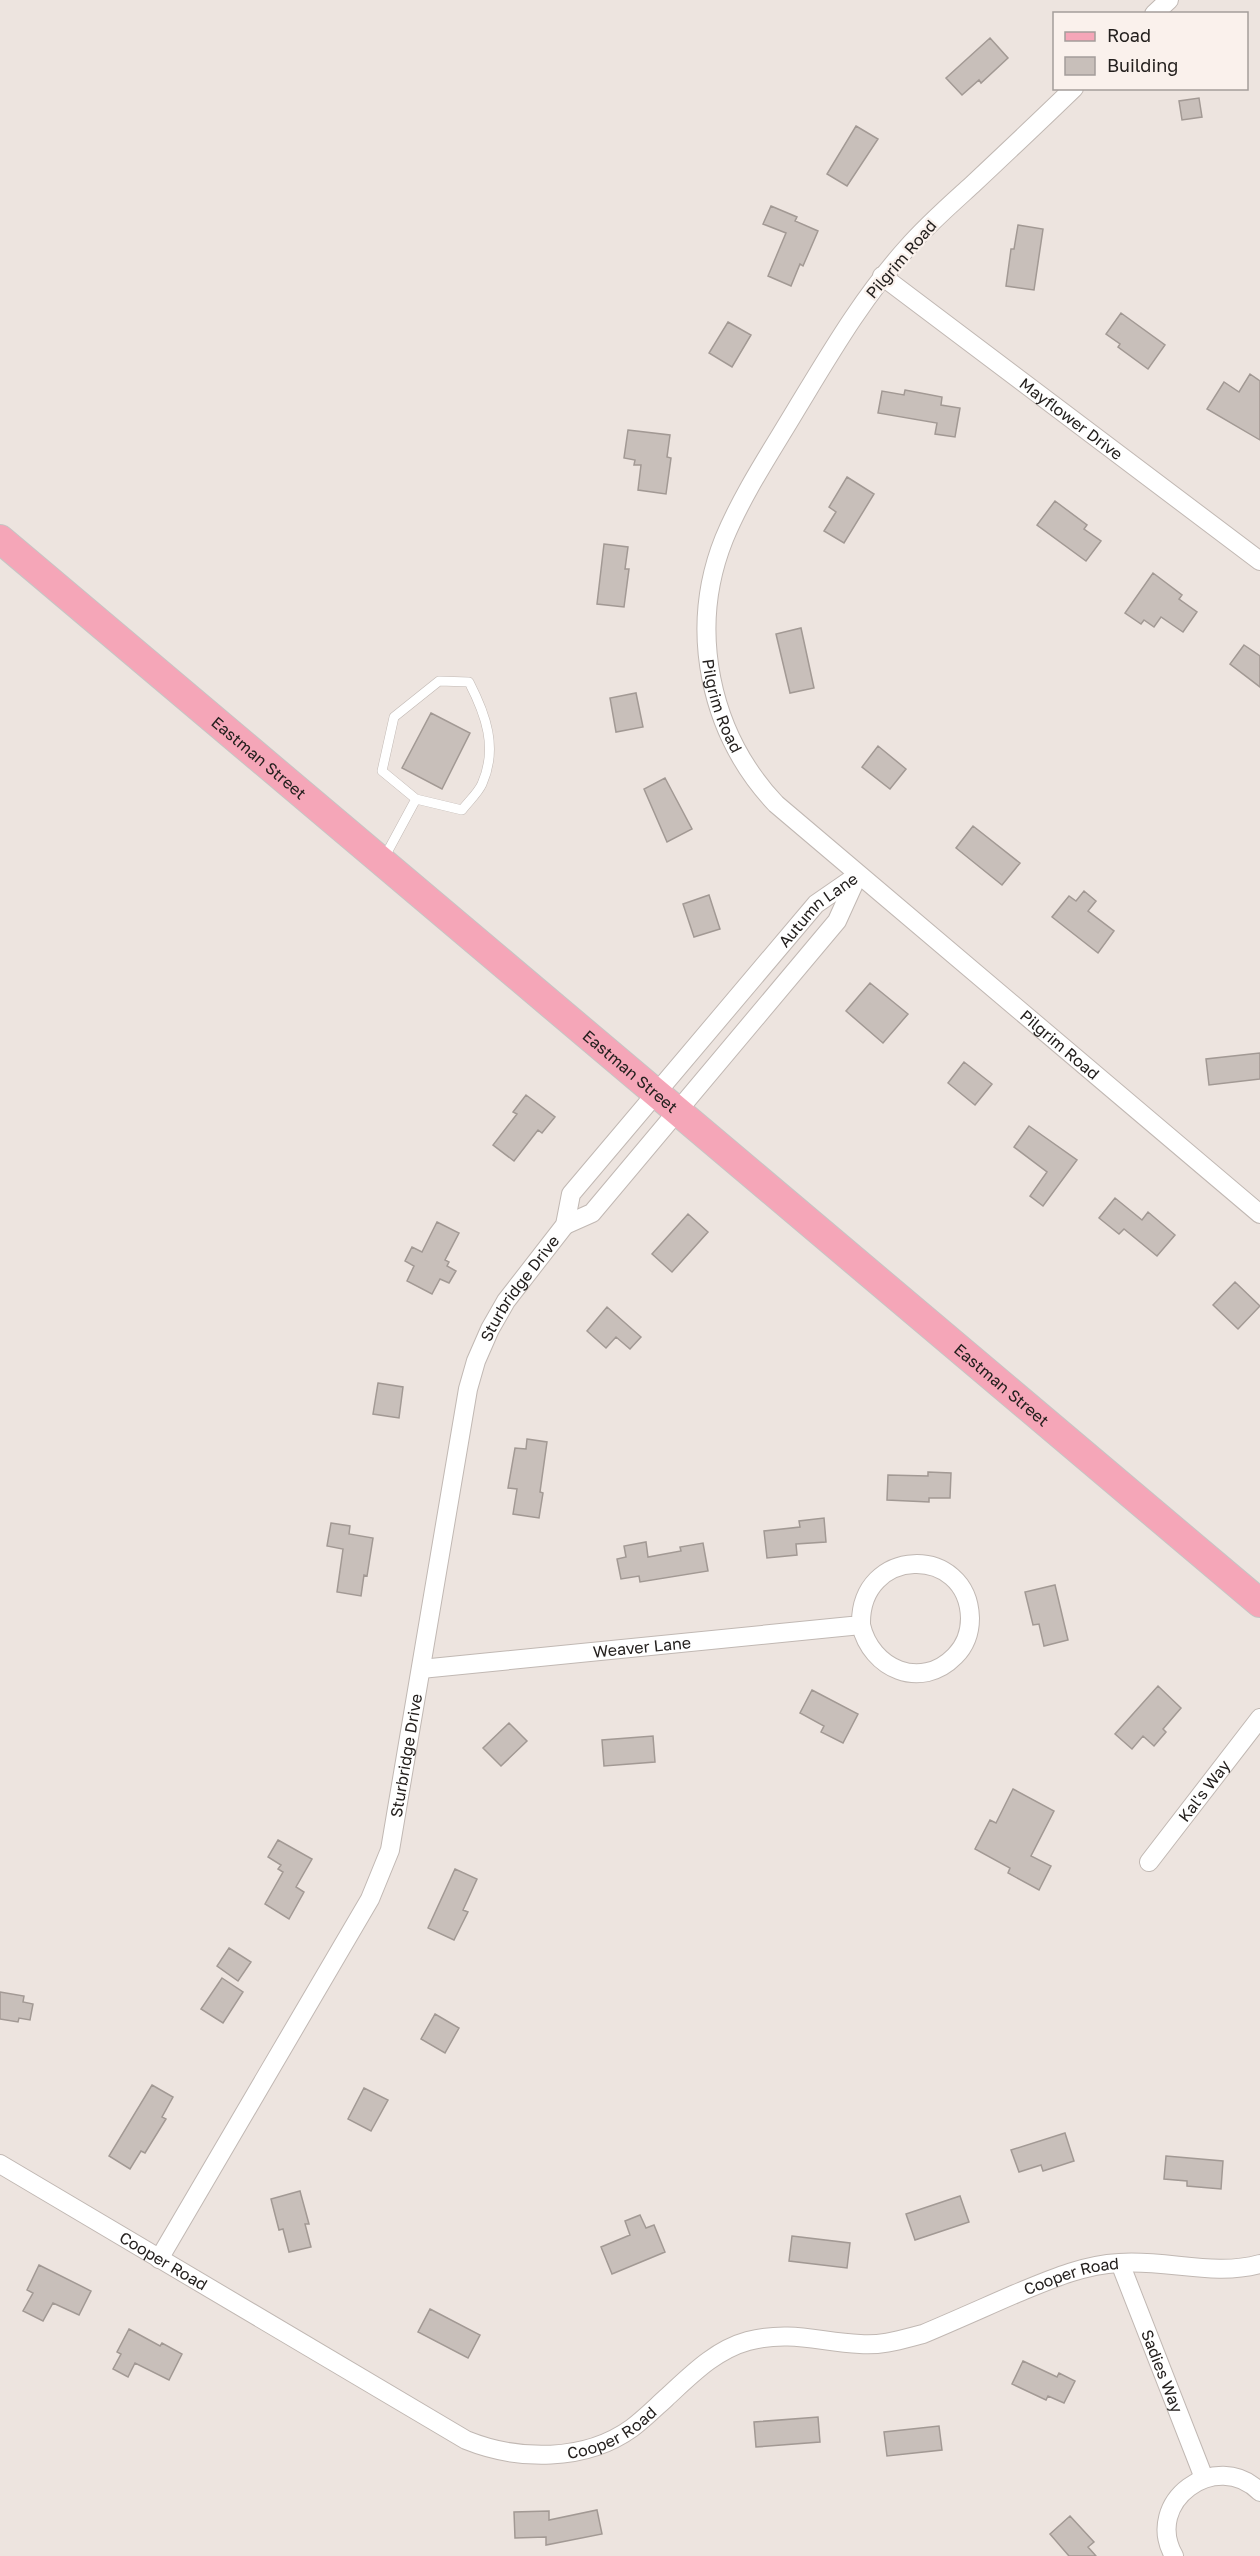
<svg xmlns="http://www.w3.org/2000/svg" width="1260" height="2556" viewBox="0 0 1260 2556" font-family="'Golos Text',sans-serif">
<rect width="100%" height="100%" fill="#ede4df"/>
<path fill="#c8bfba" stroke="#a29994" stroke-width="1.5" d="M990,38L1008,58L981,83L979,80L962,95L946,78Z
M1199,98L1202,117L1182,120L1179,101Z
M856,126L878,139L847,186L827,174Z
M771,206L797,217L795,221L818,231L803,266L800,264L791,286L768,276L786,233L763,224Z
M1018,225L1043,229L1034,290L1006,286L1011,249H1014Z
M1121,313L1165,345L1148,369L1118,347L1120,344L1106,334Z
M728,322L751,335L732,367L709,353Z
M1250,374L1260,381V440L1207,409L1224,382L1239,392Z
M905,390L942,397L941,405L960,408L955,437L935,434L937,423L878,413L882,391L904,395Z
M628,430L670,435L667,457L671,458L666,494L638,490L641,465H634L635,460L624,458Z
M847,477L874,494L844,543L824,531L836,512L829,507Z
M1055,501L1087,525L1084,529L1101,541L1086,561L1037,525Z
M604,544L628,547L625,569H629L624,607L597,604Z
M1153,573L1182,595L1179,599L1197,612L1183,632L1161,617L1154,627L1144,620L1141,624L1125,613Z
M801,628L814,688L790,693L776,634Z
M1244,645L1260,656V687L1230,664Z
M636,693L643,727L616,732L610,698Z
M431,713L470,733L442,789L402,768Z
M878,746L906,769L890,789L862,767Z
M665,778L692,829L667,842L644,789Z
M973,826L1020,863L1002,885L956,848Z
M1084,891L1096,901L1088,911L1114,931L1098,953L1052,917L1069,896L1076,901Z
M709,895L720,929L694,937L683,904Z
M870,983L908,1014L883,1043L846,1011Z
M1260,1053V1079L1209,1085L1206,1059Z
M964,1062L992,1084L975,1105L948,1083Z
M526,1095L555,1117L542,1133L538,1130L514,1161L493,1145L517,1114L513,1112Z
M1029,1126L1077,1160L1043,1206L1030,1196L1047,1172L1014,1147Z
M1115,1198L1142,1220L1148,1212L1175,1235L1157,1256L1124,1229L1119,1234L1099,1218Z
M688,1214L708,1232L672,1272L652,1254Z
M437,1222L459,1233L445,1260L449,1262L447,1266L456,1271L449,1283L440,1279L432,1294L407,1281L414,1266L405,1261L412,1247L422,1252Z
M1235,1282L1260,1306L1238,1329L1213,1305Z
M607,1307L641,1337L630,1349L616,1337L606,1348L587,1331Z
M378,1383L403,1387L399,1418L373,1414Z
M527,1439L547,1442L540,1492L543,1493L539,1518L513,1514L517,1489L508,1488L515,1448L526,1449Z
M928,1472L951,1473L950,1498H929V1502L887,1500L888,1475L928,1476Z
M824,1518L826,1542L796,1544L797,1555L767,1558L764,1531L800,1527L799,1521Z
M331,1523L350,1526L349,1534L373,1538L367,1576L364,1575L361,1596L337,1592L343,1549L327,1546Z
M646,1542L648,1557L681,1551L680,1547L703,1543L708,1571L640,1582L639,1576L621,1579L617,1559L626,1557L624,1546Z
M1055,1585L1068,1640L1044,1646L1039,1624L1033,1625L1025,1592Z
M1158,1686L1181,1708L1163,1729L1166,1732L1154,1746L1143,1736L1132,1749L1115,1734Z
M812,1690L858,1714L843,1743L821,1732L824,1726L800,1713Z
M509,1723L527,1741L501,1766L483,1748Z
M653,1736L655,1762L604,1766L602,1740Z
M1013,1789L1054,1811L1031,1856L1051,1866L1039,1890L1008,1873L1010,1868L975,1849L990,1820L996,1823Z
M278,1840L312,1859L296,1887L304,1892L289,1919L265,1904L283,1872L278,1869L281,1865L268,1857Z
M455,1869L477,1879L463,1910L468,1912L454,1940L428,1928Z
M229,1948L251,1962L238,1981L217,1966Z
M222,1978L243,1992L223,2023L201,2009Z
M0,1992L24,1996L23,2002L33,2004L30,2020L19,2018L18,2022L0,2019Z
M435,2014L459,2028L445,2053L421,2039Z
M152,2085L173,2097L162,2117L166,2119L145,2153L141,2151L130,2169L109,2156Z
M364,2088L388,2100L371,2131L348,2119Z
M1065,2133L1074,2161L1043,2171L1041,2165L1019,2172L1011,2150Z
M1166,2156L1223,2161L1221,2189L1187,2186V2181L1164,2179Z
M300,2191L309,2224H305L311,2247L289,2252L283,2229L279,2230L271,2199Z
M960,2196L969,2222L915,2240L906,2214Z
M640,2215L646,2228L654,2225L665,2252L612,2274L601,2247L630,2235L625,2221Z
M792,2236L850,2243L847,2268L789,2261Z
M39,2265L91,2291L79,2315L53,2303L43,2321L23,2311L33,2293L27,2290Z
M430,2309L480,2335L468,2358L418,2332Z
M129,2329L160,2346L162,2343L182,2354L169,2380L135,2363L128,2377L113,2369L121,2354L117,2352Z
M1023,2361L1057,2377L1059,2373L1075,2381L1064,2403L1048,2396L1046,2400L1012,2384Z
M818,2417L820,2442L756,2447L754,2422Z
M939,2426L942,2450L887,2456L884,2432Z
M597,2510L602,2534L546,2545V2537L515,2538L514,2512L549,2511V2520Z
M1070,2516L1094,2542L1088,2547L1096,2556H1069L1050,2534Z"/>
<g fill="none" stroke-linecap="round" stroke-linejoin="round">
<g stroke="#c1b8b3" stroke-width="10">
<path id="service" d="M383,860L416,799L382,771L394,717L439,681L469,682C486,715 498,748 482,784C478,793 468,802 462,810L416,799"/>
</g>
<g stroke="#c1b8b3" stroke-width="20">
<g id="minor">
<path d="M1154,14L1169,0"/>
<path id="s1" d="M1074,88C1040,121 1006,153 972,185C950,205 927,225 907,248C863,297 831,352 797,408C772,450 743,493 724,539C688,629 709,733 776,804L1260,1214"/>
<path id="s2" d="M882,276L1260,561"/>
<path d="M565,1225L592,1213L837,921L857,877"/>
<path id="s3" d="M421,1669L861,1625C859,1546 968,1544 970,1618C970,1632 965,1646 955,1656C921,1691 871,1669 861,1625"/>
<path id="s4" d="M1149,1862L1260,1718"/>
<path id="s5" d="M0,2164L466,2440C518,2461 585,2462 632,2428C644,2419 655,2408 666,2398C691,2375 715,2350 748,2341C791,2330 819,2342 860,2344C882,2346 903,2339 923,2334C954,2321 985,2307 1015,2294C1049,2280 1082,2265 1119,2263C1166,2259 1214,2277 1260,2264"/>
<path id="s6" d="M159,2259L370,1899L390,1850L468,1389L476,1361L490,1329L506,1301L565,1225L571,1194L816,904L858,875"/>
<path id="s7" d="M1120,2263L1204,2478"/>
<path d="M1174,2556C1143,2502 1216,2448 1260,2492"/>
</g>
</g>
<g stroke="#c6c5c4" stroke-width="30">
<g id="primary">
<path id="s8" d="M0,539L1260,1603"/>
</g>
</g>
<use href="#service" stroke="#fff" stroke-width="9"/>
<use href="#minor" stroke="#fff" stroke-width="18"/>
<use href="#primary" stroke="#f5a6b8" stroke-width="28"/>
</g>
<g text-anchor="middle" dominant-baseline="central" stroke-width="4.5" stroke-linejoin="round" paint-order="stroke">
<g font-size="16" fill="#24201e" stroke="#faf1ec">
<text transform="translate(901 259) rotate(-49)">Pilgrim Road</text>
<text stroke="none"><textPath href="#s2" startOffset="237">Mayflower Drive</textPath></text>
<text stroke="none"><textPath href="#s1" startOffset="747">Pilgrim Road</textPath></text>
<text stroke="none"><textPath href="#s8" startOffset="339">Eastman Street</textPath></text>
<text stroke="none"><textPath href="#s6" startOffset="1539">Autumn Lane</textPath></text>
<text stroke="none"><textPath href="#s1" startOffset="1233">Pilgrim Road</textPath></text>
<text stroke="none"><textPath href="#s8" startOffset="825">Eastman Street</textPath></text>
<text stroke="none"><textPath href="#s6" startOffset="1052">Sturbridge Drive</textPath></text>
<text stroke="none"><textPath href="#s8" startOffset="1311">Eastman Street</textPath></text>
<text stroke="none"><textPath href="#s3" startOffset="222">Weaver Lane</textPath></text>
<text stroke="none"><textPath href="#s6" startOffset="566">Sturbridge Drive</textPath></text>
<text stroke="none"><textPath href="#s4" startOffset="90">Kal's Way</textPath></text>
<text stroke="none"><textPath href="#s5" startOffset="190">Cooper Road</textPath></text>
<text stroke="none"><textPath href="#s5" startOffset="1198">Cooper Road</textPath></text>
<text stroke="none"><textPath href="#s7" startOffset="116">Sadies Way</textPath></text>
<text stroke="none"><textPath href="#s5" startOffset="694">Cooper Road</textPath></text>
</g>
</g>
<rect x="1053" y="12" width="195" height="78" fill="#faf1ec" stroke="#a49d9a" stroke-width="1.5"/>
<rect x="1065" y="32" width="30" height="9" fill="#f5a6b8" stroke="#a49d9a" stroke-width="1.5"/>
<text x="1107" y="42" font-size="18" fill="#24201e">Road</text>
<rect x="1065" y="57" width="30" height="18" fill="#c8bfba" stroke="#a49d9a" stroke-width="1.5"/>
<text x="1107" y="72" font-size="18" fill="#24201e">Building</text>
</svg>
